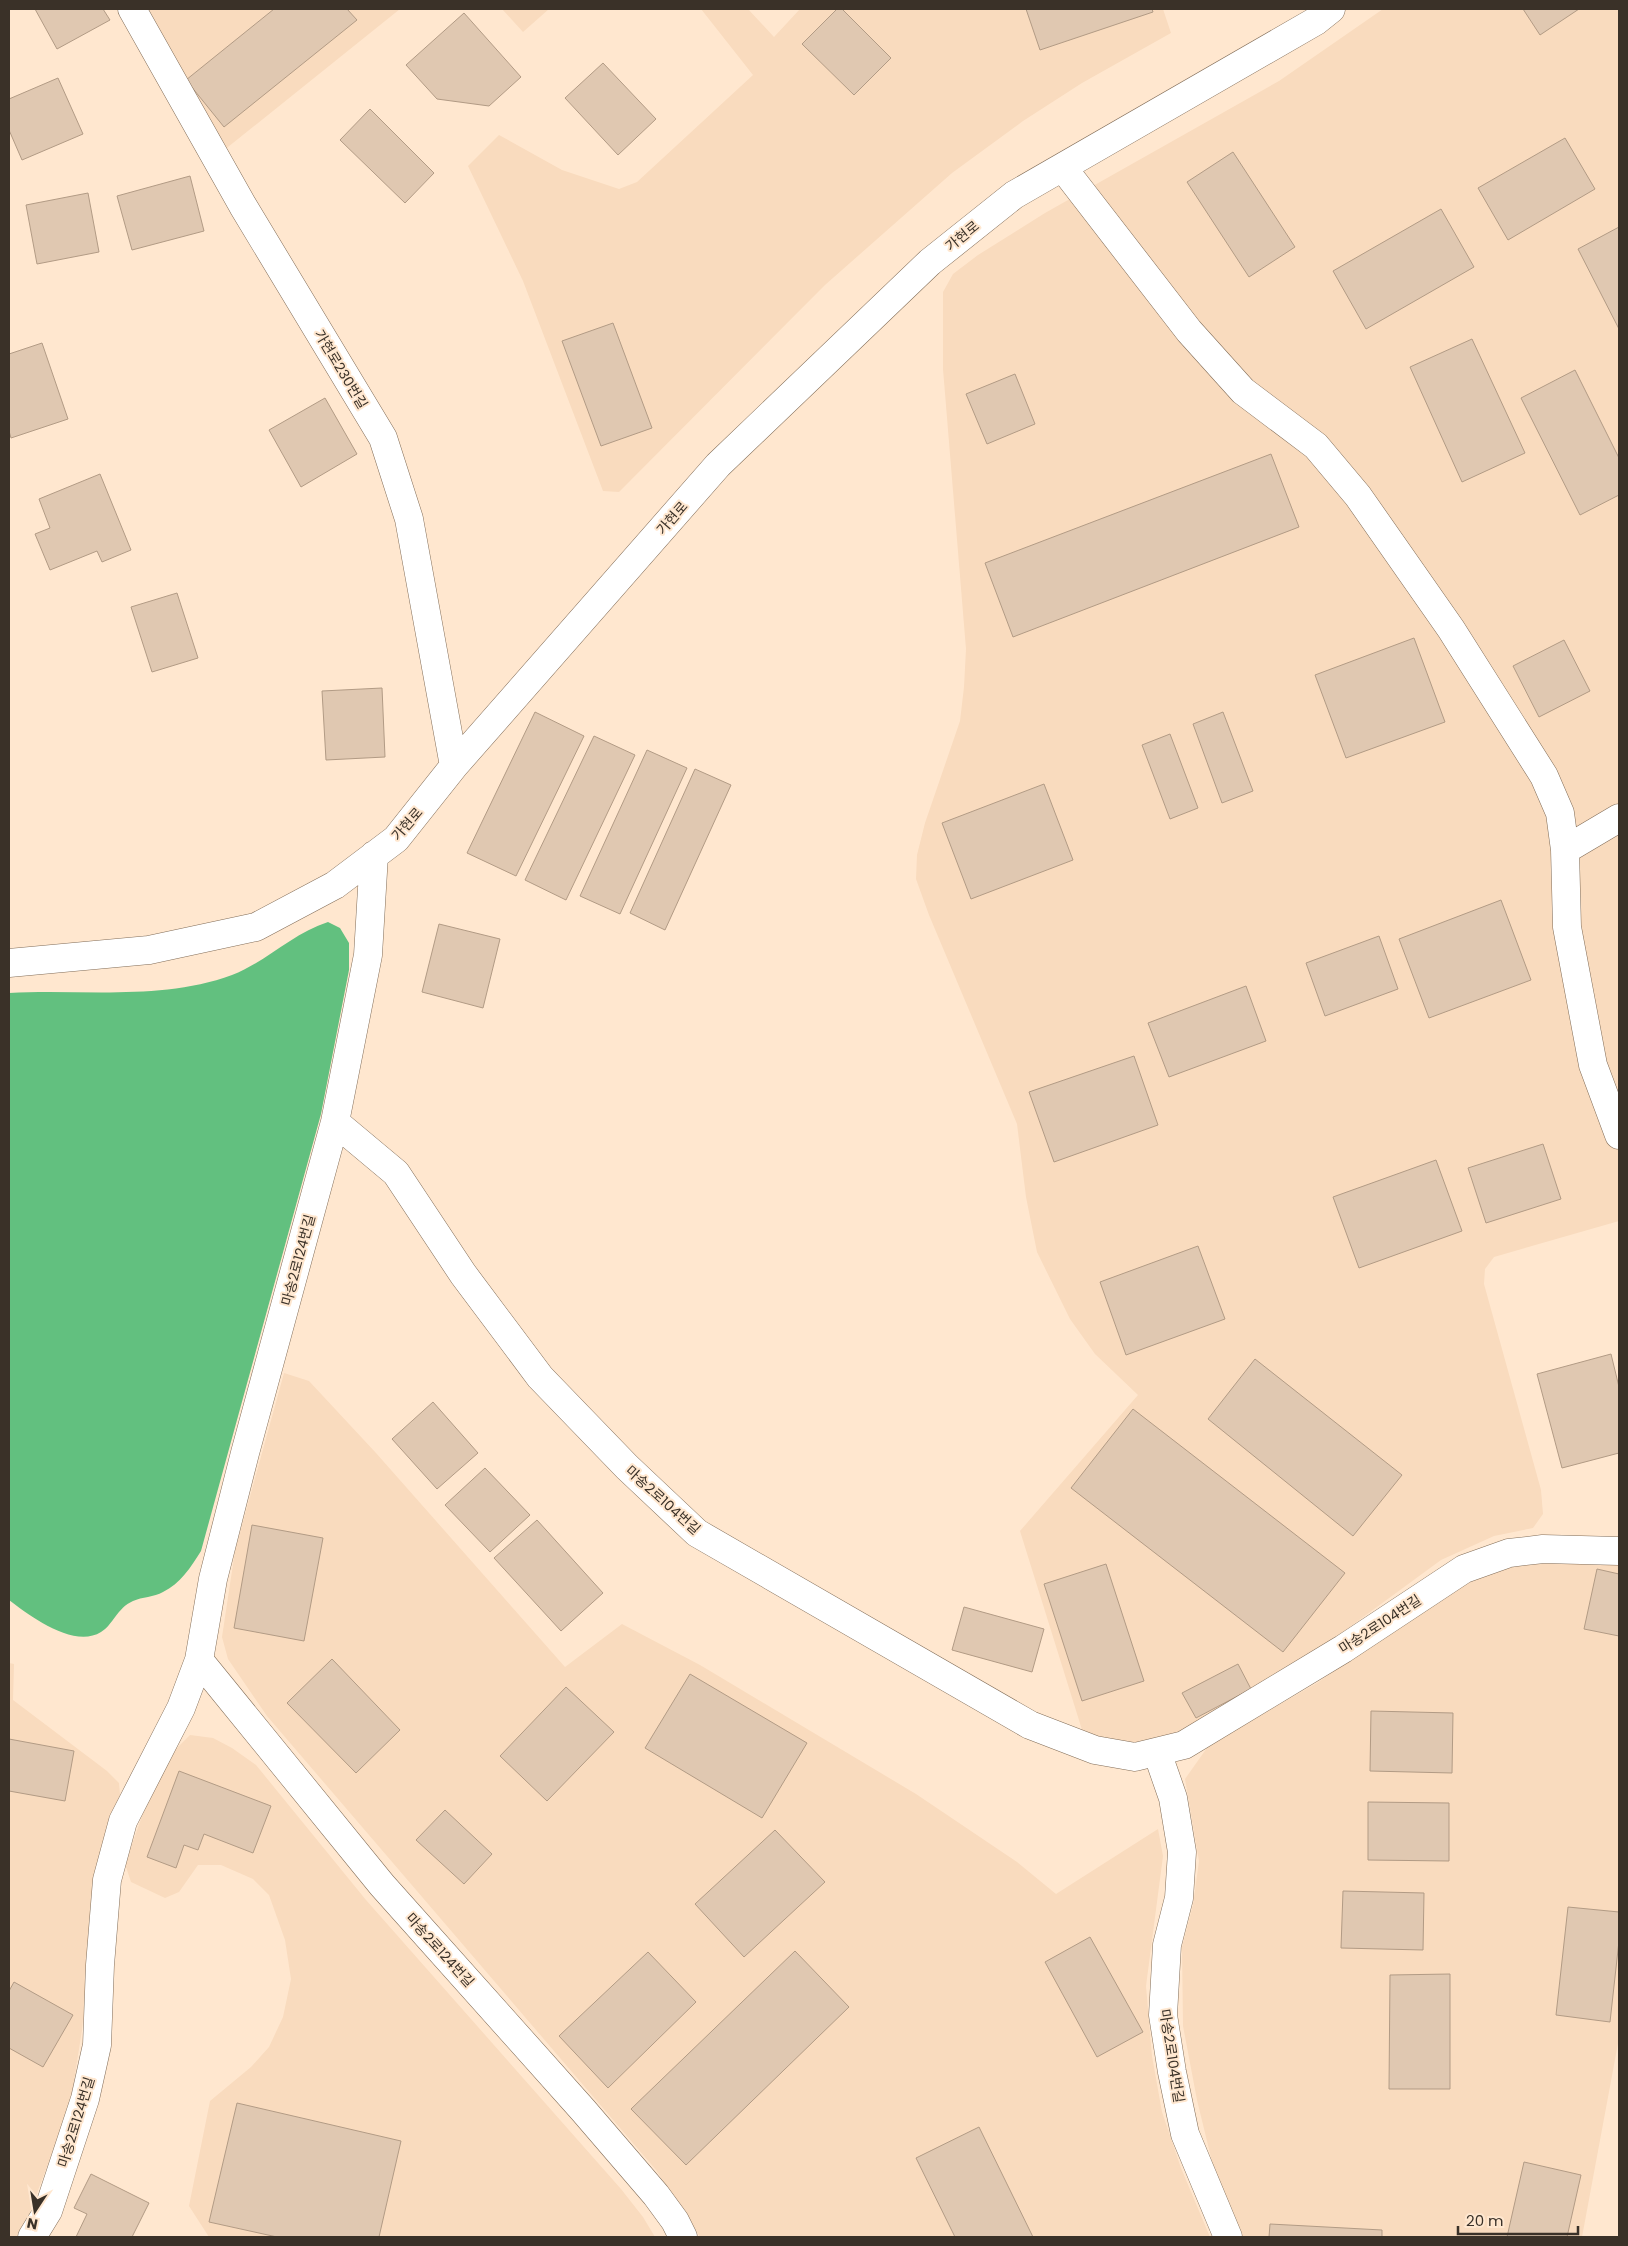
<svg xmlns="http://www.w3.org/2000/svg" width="1628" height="2246" viewBox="0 0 1628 2246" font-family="Poppins,'Noto Sans KR',sans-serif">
<rect width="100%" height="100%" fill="#ffe7cf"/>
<path fill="#f9dbbe" d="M144,9H400L223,151Z
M502,9H549L523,32Z
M701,9H748L774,37L800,9H1163L1171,33L1082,83L1023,121L952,173L825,285L619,492L603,491L523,281L468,166L499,135L562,170L619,189L637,182L753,75Z
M1383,9H1619V1221L1494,1257L1485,1269L1484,1284L1541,1490L1543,1514L1533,1528L1494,1536L1441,1560L1306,1659L1184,1733L1128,1747L1083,1733L1020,1531L1138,1395L1095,1354L1070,1319L1037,1252L1026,1197L1017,1124L929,915L916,879L917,855L925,823L960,721L964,687L966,649L943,369V292L953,274L978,255L1045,213L1279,81Z
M284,1373L309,1381L376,1453L565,1667L622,1624L700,1665L916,1794L1017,1862L1056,1894L1158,1829L1163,1856L1146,1986L1152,2056L1162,2112L1181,2168L1210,2237H700L656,2170L267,1716L228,1659L222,1637L235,1551Z
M1619,1561V2038L1582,2237H1242L1215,2174L1197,2100L1183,2026L1182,1947L1193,1905L1199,1861L1185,1779L1209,1745L1317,1683L1414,1616L1474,1579L1518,1562Z
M9,1663L14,1664L13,1700L107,1771L119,1783L120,1795L108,1826L92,1911L82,2030L73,2087L66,2116L28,2217L16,2237H9Z
M190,1735L213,1738L232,1748L256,1765L366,1900L621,2189L643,2217L655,2237H209L189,2206L210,2101L251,2067L269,2047L283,2017L291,1979L285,1940L269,1895L253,1879L221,1865H198L179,1892L165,1898L131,1882L125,1864L146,1805L174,1751Z"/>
<path fill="#62c07f" d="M328,922L340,928L349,943V970L321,1114L201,1551C191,1567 180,1584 163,1592C154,1597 142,1597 133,1601C117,1608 113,1625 101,1632C74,1649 30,1616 9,1600V993C82,989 161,1001 232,975C266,962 293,933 328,922Z"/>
<path fill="#e0c8b1" stroke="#b29b85" d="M35,9H103L110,20L57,49Z
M274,9H347L357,20L224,127L186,80Z
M837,9H842L891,58L854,95L802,44Z
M1026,9H1152L1153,12L1040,50Z
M1523,9H1579L1540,35Z
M464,13L521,77L489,106L437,99L406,65Z
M603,63L656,119L618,155L565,98Z
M58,78L83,134L22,160L9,130V99Z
M370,109L434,173L405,203L340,140Z
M1565,138L1595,189L1508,240L1478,188Z
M1233,152L1295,247L1249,277L1187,182Z
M190,176L204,231L132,250L117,196Z
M88,193L99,252L37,264L26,205Z
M1441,209L1474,267L1366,329L1333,271Z
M1619,227V329L1578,249Z
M613,323L652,428L601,446L562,341Z
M1472,339L1525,453L1462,482L1410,367Z
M42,343L68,419L11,438L9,431V354Z
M1575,370L1619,458V495L1580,515L1521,398Z
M1015,374L1035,424L987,444L966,394Z
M325,398L357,454L301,487L269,430Z
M1271,454L1299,527L1013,637L985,563Z
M100,474L131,550L102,562L97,551L50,570L35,534L50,528L39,499Z
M177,593L198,658L152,672L131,607Z
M1414,638L1445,722L1346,758L1315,675Z
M1564,640L1590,691L1539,717L1513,666Z
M382,688L385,757L326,760L322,691Z
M535,712L584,736L516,876L467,853Z
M1223,712L1253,791L1222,803L1193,724Z
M1170,734L1198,808L1170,819L1142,745Z
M594,736L635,755L566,900L525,880Z
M647,750L687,768L620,914L580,896Z
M695,769L731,785L665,930L630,913Z
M1044,784L1073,860L971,899L942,823Z
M1501,900L1531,980L1429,1018L1399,939Z
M439,924L500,939L483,1008L422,992Z
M1379,936L1398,989L1325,1016L1306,963Z
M1246,986L1266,1041L1169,1077L1148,1023Z
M1134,1056L1158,1125L1054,1162L1029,1092Z
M1543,1144L1561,1199L1486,1223L1468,1168Z
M1436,1160L1462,1231L1359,1268L1333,1197Z
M1198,1246L1225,1319L1126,1355L1100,1282Z
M1611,1354L1619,1387V1453L1562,1468L1537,1374Z
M1255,1359L1402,1475L1353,1536L1208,1419Z
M433,1402L478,1453L437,1489L392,1439Z
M1133,1409L1345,1573L1283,1652L1071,1488Z
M485,1468L530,1515L490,1552L445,1505Z
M537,1520L603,1593L561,1631L494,1558Z
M252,1525L323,1538L304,1641L234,1628Z
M1106,1564L1144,1681L1082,1701L1044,1584Z
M1597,1569L1619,1574V1636L1584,1629Z
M964,1607L1044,1629L1032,1672L952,1650Z
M332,1659L400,1730L356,1773L287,1703Z
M1238,1664L1251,1689L1196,1718L1182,1693Z
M690,1674L807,1743L762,1818L645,1748Z
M566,1687L614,1732L547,1801L500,1756Z
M1371,1711L1453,1713L1452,1773L1370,1771Z
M9,1739L74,1751L65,1801L9,1791Z
M179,1771L271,1806L253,1853L204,1834L198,1850L184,1845L176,1868L147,1857Z
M1368,1802L1449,1803V1861L1368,1860Z
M445,1810L492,1854L464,1884L416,1840Z
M775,1830L825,1882L744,1957L695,1904Z
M1343,1891L1424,1893L1423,1950L1341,1948Z
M1568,1907L1619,1912V1941L1610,2022L1556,2015Z
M1090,1937L1143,2032L1097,2057L1045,1962Z
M795,1951L849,2007L686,2165L631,2109Z
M648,1952L696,2002L608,2088L559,2036Z
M1450,1974V2089H1389L1390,1975Z
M14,1982L73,2015L43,2067L9,2048V1991Z
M237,2103L401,2141L379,2237H277L209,2222Z
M979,2127L1033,2237H955L916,2158Z
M1524,2162L1581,2175L1567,2237H1507Z
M91,2174L149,2203L132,2237H76L87,2214L74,2208Z
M1270,2224L1382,2230V2237H1269Z"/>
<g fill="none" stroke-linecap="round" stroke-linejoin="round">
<g stroke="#826d58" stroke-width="29">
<path id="minor" d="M132,9L243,206L383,438L409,519L454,766
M1063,168L1189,331L1243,391L1316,446L1358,496L1451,629L1544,776L1560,813L1565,850L1567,927L1593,1065L1619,1135
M1565,850L1619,818
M9,963L149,950L256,927L335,885L396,839L454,766L718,465L930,262L1014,195L1316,21L1331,9
M335,1122L396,1173L463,1274L540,1377L627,1467L697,1533L1030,1725L1095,1750L1135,1757L1184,1745L1343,1649L1464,1569L1509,1553L1543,1549L1619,1551
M199,1660L382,1885L583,2110L656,2195L675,2221L683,2237
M1157,1752L1173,1798L1182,1852L1179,1898L1167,1945L1163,2015L1172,2072L1185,2134L1228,2237
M32,2237L48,2211L85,2099L97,2045L100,1965L107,1880L123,1821L181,1708L199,1660L213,1579L245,1453L335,1122L368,955L374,855"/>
</g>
<use href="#minor" stroke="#fff" stroke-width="28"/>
</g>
<g text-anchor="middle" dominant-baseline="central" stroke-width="4" stroke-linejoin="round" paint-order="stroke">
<g font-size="14" fill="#3a3128" stroke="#ffe7cf">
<text transform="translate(962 236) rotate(-39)">가현로</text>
<text transform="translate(341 369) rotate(59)">가현로230번길</text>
<text transform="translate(672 518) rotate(-49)">가현로</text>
<text transform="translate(407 824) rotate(-49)">가현로</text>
<text transform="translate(298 1260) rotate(-75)">마송2로124번길</text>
<text transform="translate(663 1500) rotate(42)">마송2로104번길</text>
<text transform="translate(1380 1624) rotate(-33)">마송2로104번길</text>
<text transform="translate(440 1950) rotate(48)">마송2로124번길</text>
<text transform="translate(1172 2056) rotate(81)">마송2로104번길</text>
<text transform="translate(76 2122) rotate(-73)">마송2로124번길</text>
</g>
</g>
<rect width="1628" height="2246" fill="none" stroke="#3a3128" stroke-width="20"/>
<g transform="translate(35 2211) rotate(192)" stroke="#ffe7cf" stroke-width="4" paint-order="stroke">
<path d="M0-4L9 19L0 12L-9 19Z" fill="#3a3128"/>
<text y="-8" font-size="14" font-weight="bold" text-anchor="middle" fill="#3a3128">N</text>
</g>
<path d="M1458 2226v8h120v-8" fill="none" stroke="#3a3128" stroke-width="2.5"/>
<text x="1466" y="2226" font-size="15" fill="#3a3128" stroke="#ffe7cf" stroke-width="4" paint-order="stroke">20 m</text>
</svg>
